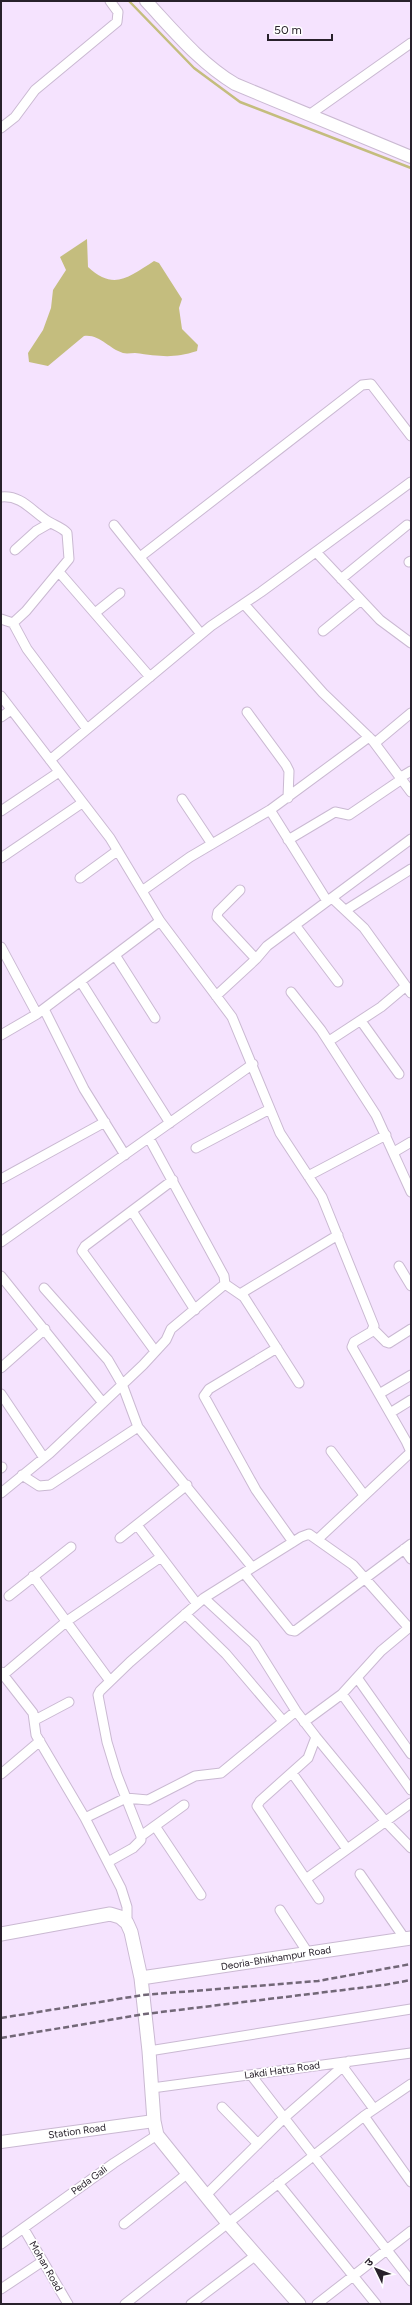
<svg xmlns="http://www.w3.org/2000/svg" width="412" height="2305" viewBox="0 0 412 2305" font-family="Figtree,'Noto Sans Devanagari',sans-serif">
<rect width="100%" height="100%" fill="#f5e3fe"/>
<path fill="#c4bd7e" d="M87,239L88,267C114,291 129,277 154,261L159,263L182,299L179,308L182,329L198,345L197,351C172,359 160,356 135,353C131,353 127,354 123,353C109,349 100,334 84,336L48,366L29,362L28,353L43,330L51,308L53,290L66,270L60,257Z"/>
<g fill="none" stroke-linecap="round" stroke-linejoin="round">
<path stroke="#c4bd7e" stroke-width="2.5" d="M129,1L194,68L240,102L411,168"/>
<g stroke="#cab9d2" stroke-width="11">
<path id="minor" d="M309,115L411,43
M1,128L15,117L35,90L117,22L118,12L110,1
M1,497C21,495 31,510 46,520C53,525 62,527 67,533L69,559L26,611L13,623L27,649L87,729
M114,525L201,634
M15,550L36,531L50,523
M316,552L380,620L411,643
M140,557L362,385L371,384L411,436
M409,562L411,561
M59,572L150,677
M341,579L407,525
M244,604L323,693L373,741L411,792
M95,613L120,593
M1,619L13,623
M323,631L361,600
M1,696L110,838L160,921L232,1017L280,1133L322,1197L374,1326L371,1332L354,1342L352,1347L406,1441L411,1452
M247,712L286,765L289,771L288,798
M1,717L11,710
M375,743L411,713
M50,760L211,626L261,592L411,482
M401,777L411,771
M182,799L212,844
M270,810L327,901
M1,811L59,772
M288,840L335,812L349,815L402,779
M1,858L82,803
M80,878L117,851
M240,890L218,912L217,917L256,959
M142,891L190,857L270,810L369,737
M332,898L364,928L411,993
M346,910L411,869
M295,925L338,982
M1,947L37,1014
M115,955L155,1018
M81,982L170,1123
M291,992L321,1030L376,1115L411,1192
M216,996L256,959L267,946L411,839
M44,1009L84,1089L125,1155
M361,1021L399,1074
M1,1035L37,1014L160,921
M329,1041L381,1007L406,986
M196,1148L270,1109
M394,1152L411,1142
M308,1176L386,1135
M1,1179L105,1122
M132,1211L195,1310
M1,1242L253,1064
M399,1266L411,1286
M1,1276L103,1403
M225,1284L244,1297L299,1383
M44,1288L108,1360L122,1384L138,1427L252,1567
M240,1294L338,1235
M373,1329L386,1342L389,1343L411,1329
M277,1348L209,1389L204,1396L256,1490L293,1542
M155,1351L82,1251L85,1246L173,1180
M1,1368L45,1329
M1,1394L44,1458
M379,1394L411,1375
M390,1413L411,1400
M331,1451L364,1495
M1,1468L2,1467
M22,1475L39,1486L50,1485L138,1427
M1,1493L50,1453L143,1365L166,1340L171,1329L225,1284L224,1276L149,1138
M137,1525L197,1604
M120,1538L187,1485
M318,1539L411,1452
M404,1549L411,1559
M244,1573L290,1630L295,1631L411,1544
M33,1576L110,1681
M9,1596L71,1547
M204,1598L254,1644L296,1711L316,1737L386,1822L411,1848
M185,1614L226,1654L283,1721
M1,1672L33,1713L36,1735L85,1818L121,1888L127,1907V1923
M3,1675L67,1621L161,1557
M358,1679L411,1754
M342,1694L411,1790
M35,1720L69,1702
M304,1722L342,1694L381,1651L411,1626
M316,1737L308,1758L260,1801L257,1806L319,1899
M292,1773L347,1849
M1,1774L40,1741
M85,1818L126,1798L148,1800L195,1776L221,1773L296,1711
M155,1826L201,1895
M141,1836L184,1805
M108,1862L133,1848L141,1840V1836L117,1775L107,1742L98,1695L100,1691L130,1662L204,1598L301,1537L309,1534L353,1565L409,1628
M360,1874L405,1939
M306,1879L411,1803
M280,1910L308,1953
M149,2051L411,2009
M343,2067L374,2109
M251,2075L411,2281
M152,2088L411,2053
M222,2107L258,2144
M364,2116L411,2182
M278,2183L376,2304
M206,2195L285,2117L349,2061
M124,2224L188,2173
M24,2229L68,2304
M1,2244L114,2163L157,2135
M1,2289L43,2261
M125,2304L364,2116L411,2084
M191,2304L256,2255
M317,2304L411,2231"/>
</g>
<g stroke="#cab9d2" stroke-width="14">
<path id="tertiary" d="M146,1C174,31 200,63 235,84L411,157
M1,2142L154,2121"/>
</g>
<g stroke="#cab9d2" stroke-width="15">
<path id="secondary" d="M1,1934L110,1914L120,1917L127,1923L131,1932L141,1978L149,2051L154,2121L157,2135L227,2222L299,2304
M141,1978L411,1938"/>
</g>
<use href="#minor" stroke="#fff" stroke-width="9"/>
<use href="#tertiary" stroke="#fff" stroke-width="12"/>
<use href="#secondary" stroke="#fff" stroke-width="13"/>
<path stroke="#726777" stroke-width="2.5" stroke-dasharray="6 3" stroke-linecap="butt" d="M1,2018L143,1995L318,1981L411,1964
M1,2038L145,2014L384,1985L411,1980"/>
</g>
<g text-anchor="middle" dominant-baseline="central" stroke-width="3.5" stroke-linejoin="round" paint-order="stroke">
<g font-size="10" fill="#28212b" stroke="#fff">
<text transform="translate(276 1958) rotate(-9)">Deoria-Bhikhampur Road</text>
<text transform="translate(282 2070) rotate(-8)">Lakdi Hatta Road</text>
<text transform="translate(77 2131) rotate(-8)">Station Road</text>
<text transform="translate(89 2180) rotate(-36)">Peda Gali</text>
<text transform="translate(46 2266) rotate(60)">Mohan Road</text>
</g>
</g>
<rect width="412" height="2305" fill="none" stroke="#28212b" stroke-width="4"/>
<g transform="translate(376 2269) rotate(313)" stroke="#ffffff" stroke-width="3" paint-order="stroke">
<path d="M0-3L7 15L0 10L-7 15Z" fill="#28212b"/>
<text y="-6" font-size="11" font-weight="bold" text-anchor="middle" fill="#28212b">उ</text>
</g>
<path d="M268 34v6h64v-6" fill="none" stroke="#28212b" stroke-width="2"/>
<text x="274" y="34" font-size="12" fill="#28212b" stroke="#ffffff" stroke-width="3" paint-order="stroke">50 m</text>
</svg>
